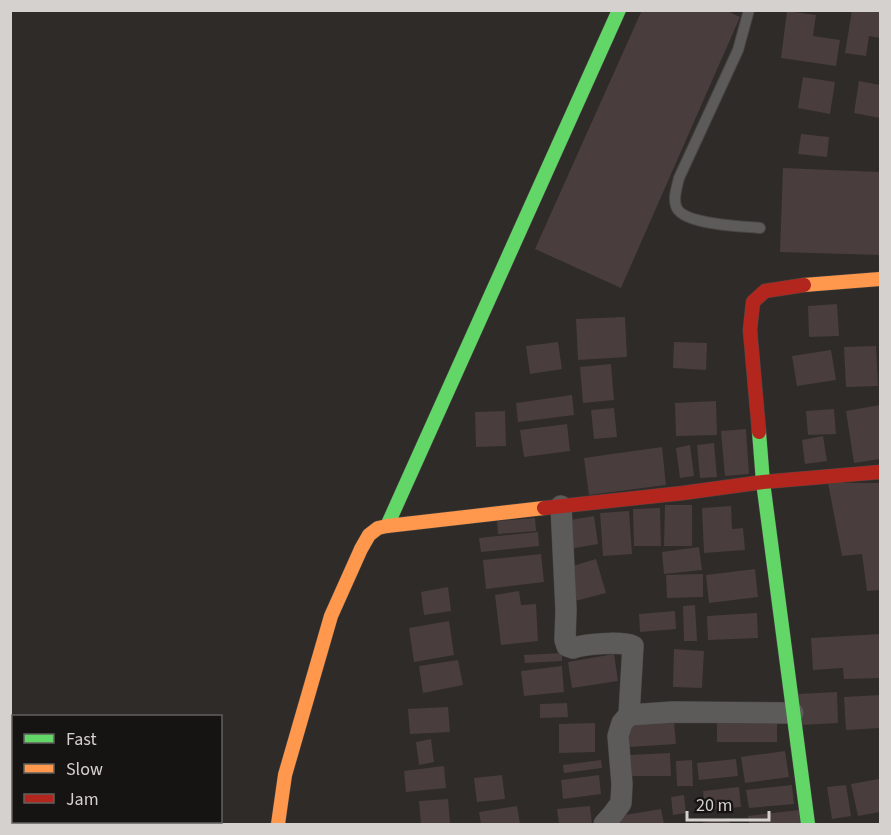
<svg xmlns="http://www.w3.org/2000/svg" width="891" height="835" viewBox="0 0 891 835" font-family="'Source Sans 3',sans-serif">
<rect width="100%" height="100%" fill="#2e2b29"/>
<path fill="#493d3d" d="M642,10H726L740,17L621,288L535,249Z
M852,10H880V38L869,36L866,56L845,53Z
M787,11L816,15L813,36L840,40L836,66L781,58Z
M803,77L835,82L830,114L798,108Z
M859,81L880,85V118L854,113Z
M801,134L829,137L827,157L798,154Z
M783,168L880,172V255L780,252Z
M837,304L839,336L809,337L808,306Z
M625,317L627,357L578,360L576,319Z
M558,342L562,369L530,374L526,346Z
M674,342L707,343L706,370L673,368Z
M876,346L878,386L846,387L844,347Z
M831,350L836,380L797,386L792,356Z
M611,364L614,400L583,403L580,367Z
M572,395L574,415L518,422L516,403Z
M716,401L717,435L676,436L675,403Z
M880,405V459L854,463L846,411Z
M614,408L617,437L594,439L591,410Z
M834,409L836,434L808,435L806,411Z
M505,411L506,446L476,447L475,412Z
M567,424L570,451L524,457L520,430Z
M746,429L749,474L725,476L721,431Z
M823,436L827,461L805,464L802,440Z
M714,443L717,477L700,478L697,445Z
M690,445L694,476L680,478L676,448Z
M662,447L666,485L589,495L584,458Z
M828,483H880V590L867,591L862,554L842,556Z
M665,505H692V546H664Z
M731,506L732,529L743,528L745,550L704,553L702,508Z
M660,508L661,546H634L633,509Z
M629,511L632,554L603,556L600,513Z
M594,516L598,544L569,549L564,521Z
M535,518L536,531L498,534L497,521Z
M538,532L539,546L481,552L479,538Z
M699,547L702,570L664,574L662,552Z
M541,554L544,582L486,589L483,560Z
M596,559L606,593L575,601L566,568Z
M755,569L758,597L709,603L706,575Z
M703,574V597L667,598L666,575Z
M448,587L451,611L424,615L421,592Z
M519,591L521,605L536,604L538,641L501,645L495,595Z
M695,605L697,641H684L683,606Z
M675,611L676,629L640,632L639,614Z
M757,613L758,638L708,640L707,616Z
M449,621L454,655L414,662L409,628Z
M880,634V678L844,679L843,668L813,670L811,638Z
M674,649L704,651L702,688L673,687Z
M562,653V661L525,663L524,655Z
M614,654L618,681L572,688L568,662Z
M458,660L463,685L423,693L419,666Z
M562,666L564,692L524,696L521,671Z
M837,692L838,723L800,725L798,694Z
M880,695V728L846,730L844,697Z
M567,703L568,717L540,718V704Z
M448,707L450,732L410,734L408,709Z
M777,717V742H717V718Z
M674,722L676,744L629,747L627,725Z
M595,723V752L559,753V724Z
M431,739L434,762L419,765L416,742Z
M785,751L789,777L745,783L741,757Z
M670,753L671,776H629V755Z
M736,759L738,776L699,780L697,763Z
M601,760L602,768L564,773L563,765Z
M692,760L693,786H677L676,761Z
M444,766L446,788L406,792L404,771Z
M502,775L505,799L477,802L474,778Z
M599,775L601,794L563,799L561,780Z
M879,779L880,787V812L858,816L851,784Z
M792,785L794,804L749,808L746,790Z
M846,785L851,816L832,819L827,787Z
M739,787L741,807L705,810L703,791Z
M684,795L686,813L673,815L671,797Z
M448,799L450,823L421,824L419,801Z
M517,806L520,824H481L479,812Z
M590,806L592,824H559L557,809Z
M661,809L664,824H614L613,817Z
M799,810L801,824H749L748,816Z
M729,818L730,824H700V823Z"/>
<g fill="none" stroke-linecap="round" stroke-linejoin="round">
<g stroke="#484644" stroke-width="12">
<path id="lane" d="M749,10L738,50L679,178C677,187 673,197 676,206C681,225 742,226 760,228"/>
</g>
<g stroke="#484644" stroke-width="22">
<path id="street" d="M561,506L566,610L565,640L567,646L573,648C585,644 622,641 633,646L629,715L622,723L618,736L622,784L621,803L613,814L604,824
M629,715L673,712L793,713"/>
</g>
<g stroke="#484644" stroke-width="15">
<path id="fast" d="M759,432L763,482L808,824
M387,526L619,10"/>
</g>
<g stroke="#484644" stroke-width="15">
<path id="slow" d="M804,285L880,279
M278,824L285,775L331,616L361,549L369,535L378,528L387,526L544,508"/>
</g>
<g stroke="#484644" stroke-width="15">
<path id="jam" d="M759,432L750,330L753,302L765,291L804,285
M544,508L683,493L763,482L880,472"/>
</g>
<use href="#lane" stroke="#5d5b5a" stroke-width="10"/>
<use href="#street" stroke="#5d5b5a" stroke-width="21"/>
<use href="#fast" stroke="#63d668" stroke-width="14"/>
<use href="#slow" stroke="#ff974d" stroke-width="14"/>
<use href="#jam" stroke="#b3261e" stroke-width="14"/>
</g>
<rect width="891" height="835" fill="none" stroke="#d5d1cf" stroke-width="24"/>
<rect x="12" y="715" width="210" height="108" fill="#161412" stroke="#62605e" stroke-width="1.5"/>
<rect x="24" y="734" width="30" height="9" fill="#63d668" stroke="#62605e" stroke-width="1.5"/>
<text x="66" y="745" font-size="18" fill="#d5d1cf">Fast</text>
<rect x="24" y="764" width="30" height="9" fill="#ff974d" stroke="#62605e" stroke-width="1.5"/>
<text x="66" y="775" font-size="18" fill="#d5d1cf">Slow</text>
<rect x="24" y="794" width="30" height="9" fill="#b3261e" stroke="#62605e" stroke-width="1.5"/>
<text x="66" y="805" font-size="18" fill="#d5d1cf">Jam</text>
<path d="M687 811v9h82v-9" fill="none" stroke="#d5d1cf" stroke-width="3"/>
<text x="696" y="811" font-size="18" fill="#d5d1cf" stroke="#161412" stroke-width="4.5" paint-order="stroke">20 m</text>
</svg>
